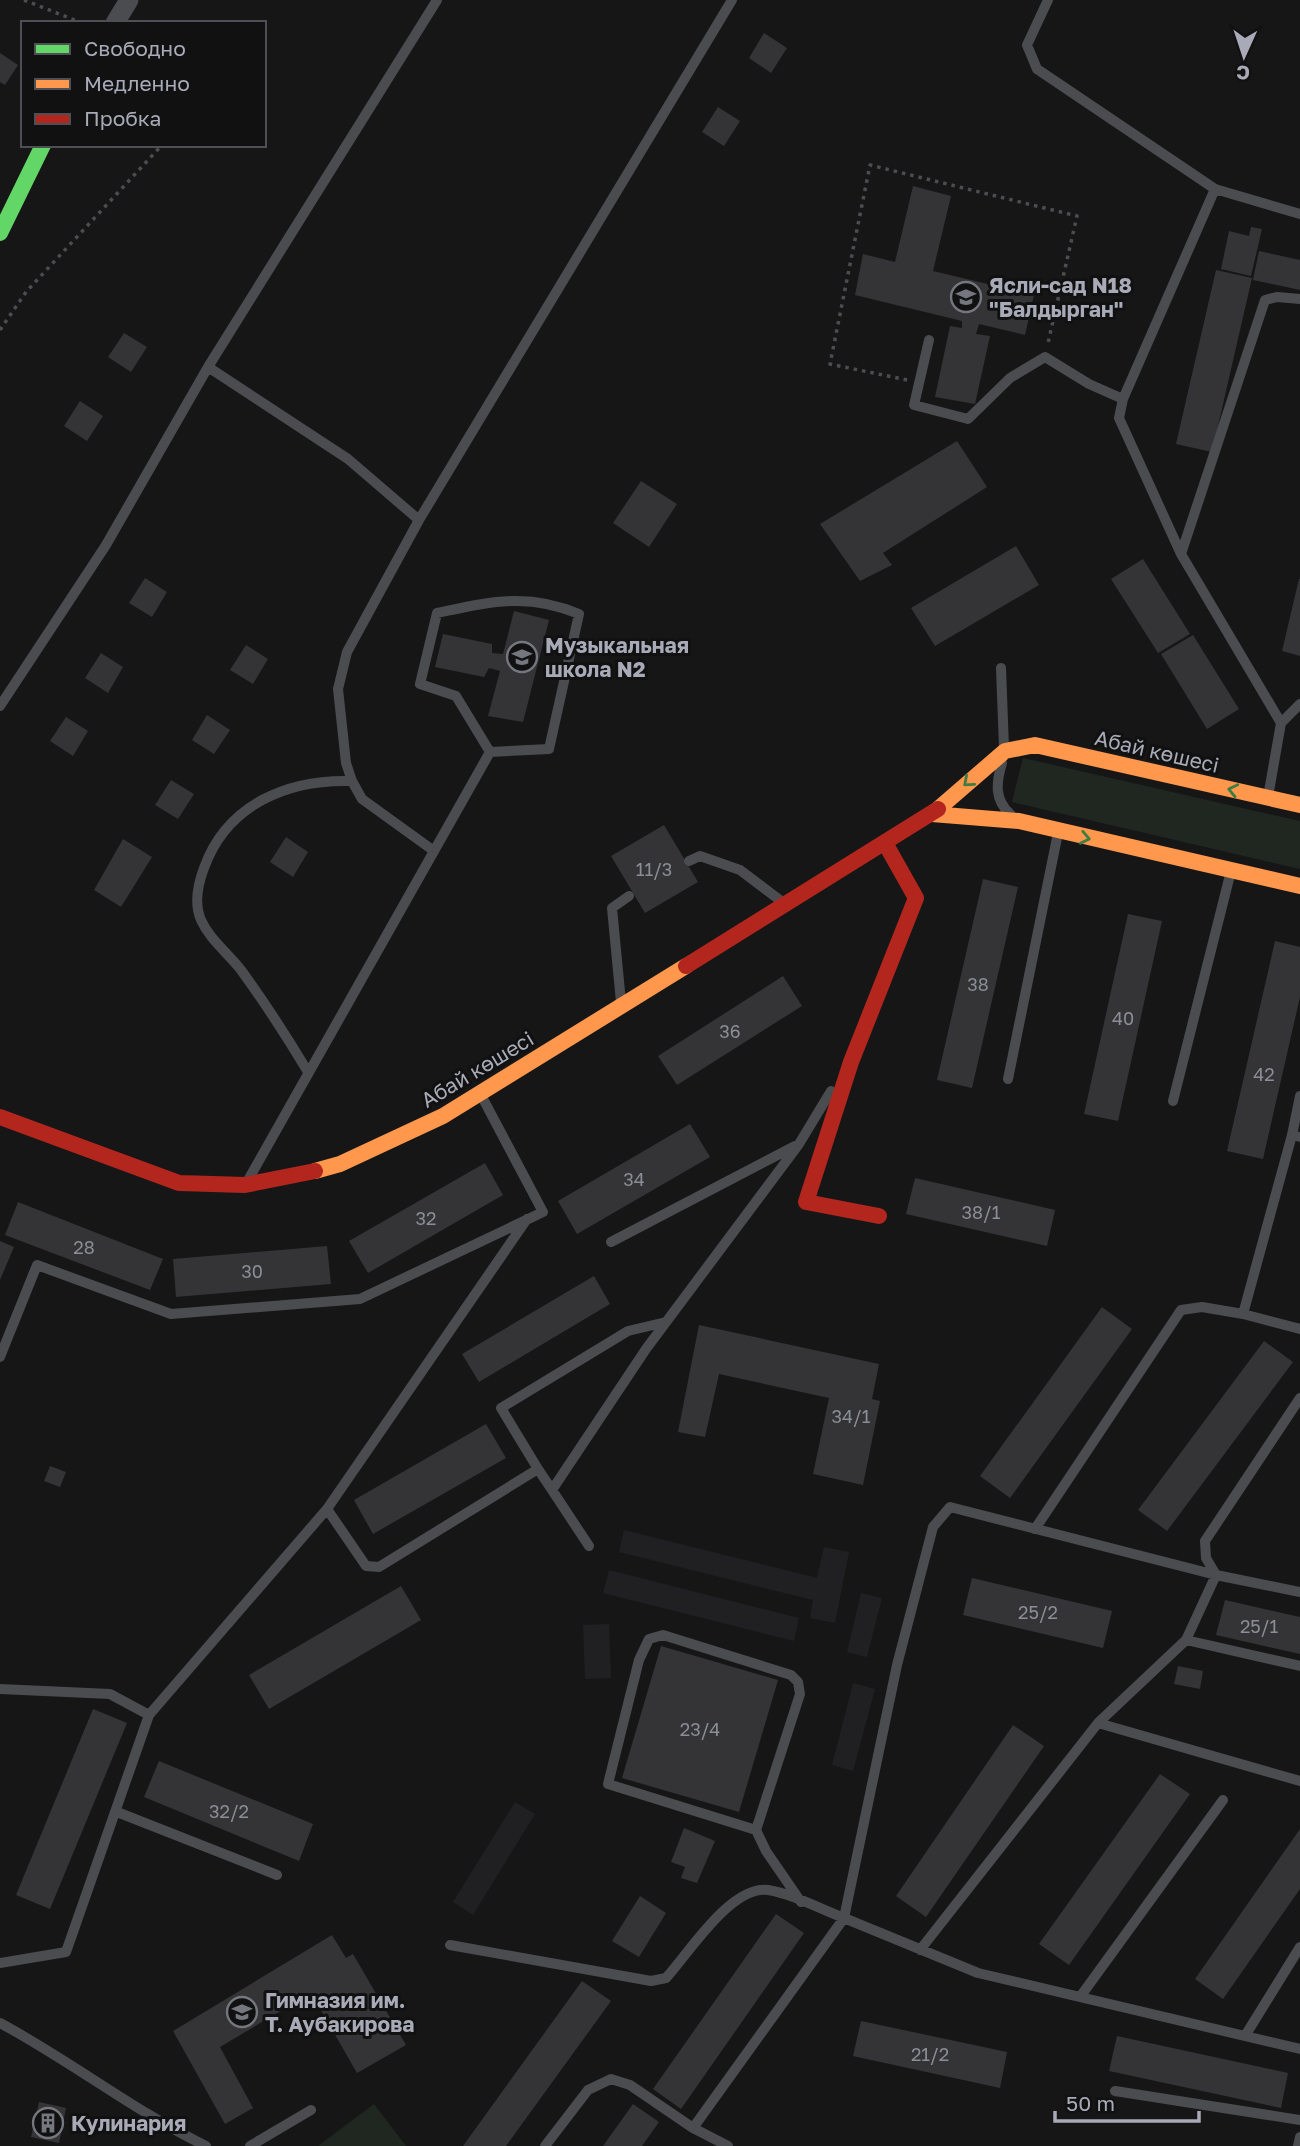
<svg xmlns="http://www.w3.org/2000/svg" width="1300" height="2146" viewBox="0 0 1300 2146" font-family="'Golos Text',sans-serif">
<rect width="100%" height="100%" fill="#161617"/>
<path fill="#202022" d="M624,1530L817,1578L824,1547L849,1552L835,1623L810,1618L813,1600L619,1552Z
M609,1570L799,1618L794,1641L603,1593Z
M861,1593L882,1598L867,1657L847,1652Z
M609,1624L611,1678L585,1679L583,1625Z
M853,1683L875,1689L853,1771L832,1765Z
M515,1802L535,1814L473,1915L453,1902Z"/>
<path fill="#202721" d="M1023,758L1300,821V869L1012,802Z
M374,2104L406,2146H318Z"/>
<path fill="#343436" d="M764,33L787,48L771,73L749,58Z
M0,53L18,65L5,85L0,82Z
M718,107L740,121L724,146L702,132Z
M913,186L951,196L933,271L1034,295L1025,335L979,324L976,334L990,336L975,404L935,397L950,326L962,328V321L855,295L863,254L895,262Z
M1251,227L1262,229L1251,276L1221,269L1229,231L1249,236Z
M1259,251L1300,260V290L1253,280Z
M1216,270L1252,278L1212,452L1176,444Z
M124,333L147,347L131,372L108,357Z
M80,401L103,416L87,441L64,426Z
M957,441L987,487L883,553L892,565L860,581L820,524Z
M641,481L677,504L649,547L613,523Z
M1016,546L1039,585L935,646L911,608Z
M1143,559L1190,634L1158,653L1111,579Z
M145,578L167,592L152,617L129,603Z
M1299,579H1300V656L1282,651Z
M514,611L549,620L523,722L488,716L500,671L489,668L484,677L435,667L443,634L492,644V653L503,654Z
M1193,635L1239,709L1207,729L1161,654Z
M246,645L268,659L253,684L230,670Z
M101,653L123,667L108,693L85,678Z
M207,715L230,730L214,754L192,740Z
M66,717L88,731L73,756L50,741Z
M171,780L194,794L178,819L155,805Z
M664,825L698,882L645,913L611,856Z
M286,837L308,852L293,877L270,862Z
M123,839L152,857L121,907L94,890Z
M983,879L1018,887L972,1088L937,1080Z
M1128,914L1162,921L1118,1121L1084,1114Z
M1275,941L1300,947V997L1263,1159L1227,1151Z
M783,976L802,1006L677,1085L658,1056Z
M690,1124L710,1157L577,1234L558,1201Z
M485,1163L503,1195L368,1273L349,1241Z
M915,1178L1055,1210L1047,1246L906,1214Z
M18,1202L163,1259L150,1290L5,1235Z
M0,1241L14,1247L0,1280Z
M327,1246L331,1284L176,1297L173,1259Z
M594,1276L610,1304L479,1382L462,1354Z
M1102,1307L1132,1329L1010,1498L980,1476Z
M699,1325L879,1364L872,1399L880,1401L863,1485L813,1474L829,1398L719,1374L705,1437L678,1432Z
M1264,1341L1293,1362L1167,1531L1138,1510Z
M486,1424L506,1458L373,1534L354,1500Z
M50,1466L66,1472L60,1487L44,1481Z
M972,1578L1112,1611L1103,1648L963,1615Z
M401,1586L421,1620L269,1709L249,1675Z
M1225,1600L1300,1617V1654L1216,1635Z
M661,1646L778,1680L739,1812L622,1778Z
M1178,1666L1203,1671L1200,1689L1174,1684Z
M93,1709L127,1723L50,1909L16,1895Z
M1013,1725L1044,1746L926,1917L896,1896Z
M159,1761L313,1824L299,1861L144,1797Z
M1160,1774L1190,1794L1069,1965L1039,1944Z
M684,1828L715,1841L697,1883L681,1878L685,1867L671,1862Z
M1300,1829V1889L1223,1999L1195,1979Z
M640,1896L666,1913L639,1957L612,1941Z
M776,1914L804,1933L681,2109L653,2089Z
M332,1935L346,1958L353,1954L406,2045L357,2073L311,1993L220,2047L253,2108L225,2124L173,2031Z
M582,1981L611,2001L506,2146H463Z
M861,2021L1007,2052L1000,2088L853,2056Z
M1117,2036L1288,2073L1281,2108L1109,2071Z
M39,2102L66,2108L59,2143L31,2137Z
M633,2104L659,2122L642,2146H603Z"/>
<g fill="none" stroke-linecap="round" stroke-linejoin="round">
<path stroke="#4c4d51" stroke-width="3.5" stroke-dasharray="3.5 5" stroke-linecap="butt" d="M24,0L82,23
M248,23L249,21
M0,330L26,292L162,145
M907,380L830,364L870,165L1077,216L1048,343"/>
<path stroke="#4b4c4f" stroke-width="10" d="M1048,0L1027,45L1037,69L1215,189
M929,340L914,405L968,419L1010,378L1045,357L1089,384L1123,399
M208,367L348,459L419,520
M1181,554L1265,300L1277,297L1300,299
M1001,668L1004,748
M0,706L106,545L208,367L437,0
M1281,723L1300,704
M1002,763C996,783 994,800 1011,815
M1268,797L1281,723L1181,554L1119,418L1123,399L1215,189L1300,214
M434,851L362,799L352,781L346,763L338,689L347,652L419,520L732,0
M689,861L700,856L740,870L785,904
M621,1002L612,908L629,896
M308,1072C287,1037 265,1003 241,970C228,953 210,940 201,920C194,904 198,884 204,868C227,804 288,779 352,781
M1008,1079L1058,833
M1300,1096L1292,1135L1300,1137
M1173,1101L1231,871
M1292,1135L1243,1314L1300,1329
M247,1182L490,752L456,696L420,684L437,613C490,602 527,592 579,614L549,749L490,752
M611,1242L795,1146
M0,1357L37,1265L171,1314L360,1299L543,1212L481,1095
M538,1469L501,1408L628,1331L666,1322
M552,1490L589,1546
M327,1509L366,1566L379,1567L538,1469L552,1490L646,1349L799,1144L831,1091
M1035,1529L1181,1310L1202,1307L1243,1314
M1216,1575L1206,1558L1205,1541L1300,1398
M1216,1575L1186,1640L1300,1666
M0,1689L110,1694L149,1715L327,1509L527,1219
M1098,1723L1300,1781
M117,1812L277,1875
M756,1830L608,1784L639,1660L649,1639L663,1635L791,1675L798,1682L800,1694L756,1830L766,1851L801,1902
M450,1945L651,1981L666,1978C689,1953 731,1885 768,1890C793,1894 820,1909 844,1918L897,1665L933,1527L950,1507L1216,1575L1300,1592
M920,1950L1098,1723L1186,1640
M0,1963L66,1952L149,1715
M1080,1997L1223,1800
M0,2023C71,2061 134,2111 206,2146
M1245,2036L1300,1947
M1115,2091L1300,2120
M693,2128L728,2146
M250,2146L311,2110
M545,2146L588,2090L611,2079L630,2085L693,2128L844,1918L978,1973L1300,2049
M1298,2146L1300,2137"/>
<path stroke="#4b4c4f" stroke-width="19" d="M115,23L129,0"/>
<path stroke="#63d668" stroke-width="16" d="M0,233L43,145"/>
<path stroke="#ff974d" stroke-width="16" d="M938,809L1005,751L1035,745L1300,805
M932,814L1019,821L1300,886
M315,1171L340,1164L443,1116L686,966"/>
<path stroke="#b3261e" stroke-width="16" d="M686,966L938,809
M0,1117L179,1183L245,1185L315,1171
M879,1216L806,1202L851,1062L916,898L885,843"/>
</g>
<defs><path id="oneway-chevron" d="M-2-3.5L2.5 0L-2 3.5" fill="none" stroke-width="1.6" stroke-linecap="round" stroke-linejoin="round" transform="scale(1.75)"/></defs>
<g stroke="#3e7d41">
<use href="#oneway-chevron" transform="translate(968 782) rotate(139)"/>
<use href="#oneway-chevron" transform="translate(1233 790) rotate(-167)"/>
<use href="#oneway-chevron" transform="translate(1085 838) rotate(12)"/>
</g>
<defs>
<g id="school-ring" transform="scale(1.575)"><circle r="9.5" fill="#111112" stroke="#75777f" stroke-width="1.5"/><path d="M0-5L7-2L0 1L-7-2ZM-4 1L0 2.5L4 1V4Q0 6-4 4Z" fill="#75777f"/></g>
<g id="building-ring" transform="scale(1.575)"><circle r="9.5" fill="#111112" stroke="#75777f" stroke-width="1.5"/><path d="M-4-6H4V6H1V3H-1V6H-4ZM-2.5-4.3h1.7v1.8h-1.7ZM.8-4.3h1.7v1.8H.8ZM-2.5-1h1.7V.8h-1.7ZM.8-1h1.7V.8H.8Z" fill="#75777f"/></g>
</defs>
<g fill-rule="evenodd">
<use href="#school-ring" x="966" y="297"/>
<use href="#school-ring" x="522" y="657"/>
<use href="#school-ring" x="242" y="2012"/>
<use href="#building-ring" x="48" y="2123"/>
</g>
<g text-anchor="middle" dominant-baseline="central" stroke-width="6" stroke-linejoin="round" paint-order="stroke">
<g font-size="18" fill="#8b8d97">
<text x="654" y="869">11/3</text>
<text x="978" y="984">38</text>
<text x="1123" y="1018">40</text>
<text x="730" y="1031">36</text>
<text x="1264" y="1074">42</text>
<text x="634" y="1179">34</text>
<text x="981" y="1212">38/1</text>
<text x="426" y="1218">32</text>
<text x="84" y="1247">28</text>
<text x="252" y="1271">30</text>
<text x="851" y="1416">34/1</text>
<text x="1038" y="1612">25/2</text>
<text x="1259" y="1626">25/1</text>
<text x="700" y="1729">23/4</text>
<text x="229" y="1811">32/2</text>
<text x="930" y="2054">21/2</text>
</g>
<g font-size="21" font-weight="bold" fill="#a8abb7" stroke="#111112" text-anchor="start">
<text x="989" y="285">Ясли-сад N18<tspan x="989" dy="24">"Балдырган"</tspan></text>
<text x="545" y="645">Музыкальная<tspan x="545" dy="24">школа N2</tspan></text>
<text x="265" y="2000">Гимназия им.<tspan x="265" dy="24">Т. Аубакирова</tspan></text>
<text x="71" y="2123">Кулинария</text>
</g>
<g font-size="21" fill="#a8abb7" stroke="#111112">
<text transform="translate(1157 751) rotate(13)">Абай көшесі</text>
<text transform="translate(477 1069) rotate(-31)">Абай көшесі</text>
</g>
</g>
<rect x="21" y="21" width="245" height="126" fill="#111112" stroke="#4d4f54" stroke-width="2"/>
<rect x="35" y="44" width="35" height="10" fill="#63d668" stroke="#4d4f54" stroke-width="2"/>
<text x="84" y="56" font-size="21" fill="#a8abb7">Свободно</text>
<rect x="35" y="79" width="35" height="10" fill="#ff974d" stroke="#4d4f54" stroke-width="2"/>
<text x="84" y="91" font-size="21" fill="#a8abb7">Медленно</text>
<rect x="35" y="114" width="35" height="10" fill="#b3261e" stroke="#4d4f54" stroke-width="2"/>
<text x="84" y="126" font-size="21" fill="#a8abb7">Пробка</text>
<g transform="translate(1244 56) rotate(183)" stroke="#111112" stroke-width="5" paint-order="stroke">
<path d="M0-5L12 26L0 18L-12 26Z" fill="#a8abb7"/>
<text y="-10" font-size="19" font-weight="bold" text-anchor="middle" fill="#a8abb7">С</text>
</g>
<path d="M1055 2111v10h144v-10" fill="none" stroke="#a8abb7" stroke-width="3.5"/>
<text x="1066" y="2111" font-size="21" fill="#a8abb7" stroke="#111112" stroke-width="5" paint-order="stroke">50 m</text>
</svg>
